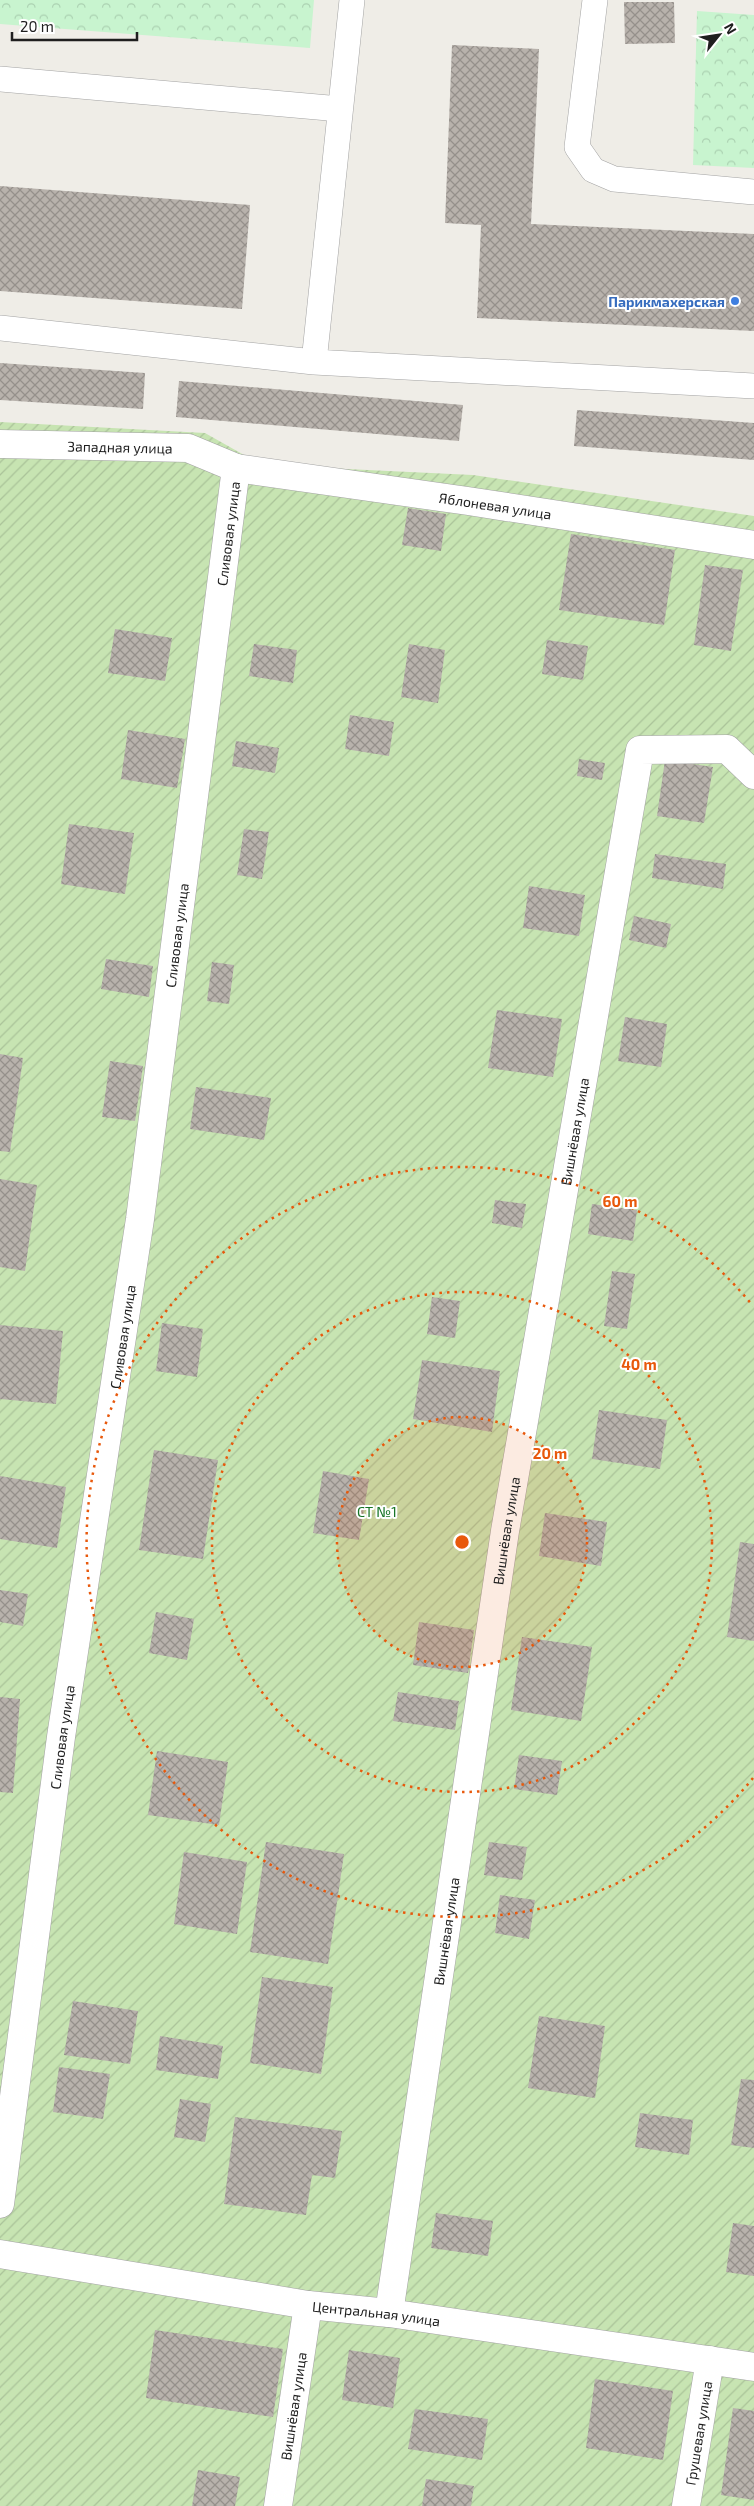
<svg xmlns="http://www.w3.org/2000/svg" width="754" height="2506" viewBox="0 0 754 2506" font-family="'Exo 2',sans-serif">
<defs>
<pattern id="park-crowns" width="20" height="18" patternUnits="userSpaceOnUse" patternTransform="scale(1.25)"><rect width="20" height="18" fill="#c8f4cf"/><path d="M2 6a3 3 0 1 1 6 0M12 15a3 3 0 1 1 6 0" fill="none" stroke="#abd1b1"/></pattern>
<pattern id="garden-furrows" width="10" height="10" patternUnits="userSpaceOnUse" patternTransform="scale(1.25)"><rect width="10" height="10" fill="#c7e4b2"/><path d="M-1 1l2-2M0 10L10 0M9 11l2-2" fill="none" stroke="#aac399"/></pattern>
<pattern id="building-cross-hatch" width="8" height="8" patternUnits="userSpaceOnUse" patternTransform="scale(1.25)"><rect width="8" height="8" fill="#b8b2ac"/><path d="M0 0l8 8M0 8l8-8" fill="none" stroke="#95908b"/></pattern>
</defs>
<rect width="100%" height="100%" fill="#efede7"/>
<path fill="url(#park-crowns)" d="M0,0H314L310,48L0,24Z
M697,11L754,15V168L693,165Z"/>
<path fill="url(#garden-furrows)" d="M0,422L205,433L262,465L473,475L754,516V2506H0Z"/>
<path fill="url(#building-cross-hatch)" d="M624,2H674L675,43L625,44Z
M452,45L539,49L531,224L754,234V331L477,318L481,225L445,223Z
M0,186L250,205L242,309L0,291Z
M0,363L145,373L143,409L0,400Z
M179,381L463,405L459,441L176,417Z
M577,410L754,423V460L574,446Z
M408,508L446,514L441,551L402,545Z
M571,534L675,550L664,625L559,610Z
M705,565L743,570L731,651L694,645Z
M115,629L172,638L165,681L108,673Z
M547,640L588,646L583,680L542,674Z
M254,644L297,650L293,683L249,676Z
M409,644L445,650L438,703L401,697Z
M350,715L394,722L389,756L345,749Z
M128,730L185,739L177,788L121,779Z
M236,741L279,748L275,773L232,766Z
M579,759L605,763L602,780L577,776Z
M665,760L713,767L704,823L657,816Z
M69,824L134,833L125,894L61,884Z
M244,829L269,832L262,879L237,875Z
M655,854L726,864L723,889L652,878Z
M529,886L585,895L579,936L523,928Z
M634,916L671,924L666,948L629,940Z
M106,959L153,966L149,997L101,989Z
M212,962L234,965L229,1004L207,1001Z
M497,1010L562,1019L553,1077L488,1068Z
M625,1017L667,1024L661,1067L618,1061Z
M0,1054L23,1058L10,1152L0,1151Z
M110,1061L143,1066L135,1121L102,1117Z
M196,1087L271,1098L264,1140L190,1129Z
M0,1179L37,1185L25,1271L0,1267Z
M495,1200L526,1204L522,1228L492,1223Z
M592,1204L637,1210L633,1241L588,1234Z
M612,1271L635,1274L627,1329L604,1326Z
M432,1297L460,1301L455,1338L427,1334Z
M162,1323L203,1329L197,1377L156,1371Z
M0,1325L63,1331L56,1404L0,1399Z
M422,1360L500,1371L492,1432L413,1419Z
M599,1410L667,1420L660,1469L592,1459Z
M154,1450L218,1460L203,1559L139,1550Z
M323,1471L369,1479L359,1540L313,1533Z
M0,1476L66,1487L57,1548L0,1539Z
M545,1513L607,1522L601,1566L539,1556Z
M740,1542L754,1544V1641L727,1637Z
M0,1590L28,1594L23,1626L0,1622Z
M156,1612L194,1619L187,1660L149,1653Z
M419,1622L474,1630L468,1673L413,1665Z
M522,1637L592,1647L581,1721L511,1710Z
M398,1692L459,1701L455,1730L393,1721Z
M0,1697L20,1699L13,1793L0,1792Z
M157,1751L228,1762L219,1825L148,1815Z
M519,1755L562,1761L557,1795L514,1789Z
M266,1842L344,1854L328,1964L250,1952Z
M489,1842L527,1847L522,1880L484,1875Z
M184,1852L247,1862L237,1934L174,1924Z
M500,1895L535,1900L529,1939L495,1933Z
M262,1977L333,1987L321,2074L250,2063Z
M73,2001L138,2011L130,2064L64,2055Z
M539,2016L605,2026L595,2098L528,2088Z
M160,2036L223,2046L218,2079L156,2070Z
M59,2067L110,2074L103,2119L53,2112Z
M741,2079L754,2080V2148L731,2145Z
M180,2099L211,2104L205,2142L174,2137Z
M640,2113L693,2120L689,2155L635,2147Z
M235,2117L342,2131L335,2178L312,2175L306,2215L224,2204Z
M436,2213L493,2221L488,2256L431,2248Z
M733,2223L754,2226V2276L726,2272Z
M155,2330L283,2349L273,2417L146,2398Z
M349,2350L400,2358L393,2408L342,2400Z
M595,2379L673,2391L663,2460L586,2448Z
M733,2408L754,2411V2500L721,2495Z
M415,2409L488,2419L482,2460L408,2449Z
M198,2470L240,2477L235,2506H192Z
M426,2479L474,2486L471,2506H422Z"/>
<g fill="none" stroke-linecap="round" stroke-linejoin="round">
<g stroke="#a3a3a3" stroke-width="26">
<path id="service" d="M352,0L314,362L754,386
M595,0L577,147L593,170L614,179L754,192
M0,79L340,109
M0,328L314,362"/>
</g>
<g stroke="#a3a3a3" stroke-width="29">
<g id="minor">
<path id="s1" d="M0,444L188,448L236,468L468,501L754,545"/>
<path id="s2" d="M0,2204L61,1737L140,1219L236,468"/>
<path id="s3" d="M0,2254L308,2305L389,2313L754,2367"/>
<path id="s4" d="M389,2313L505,1531L640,750L727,749L754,775"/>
<path id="s5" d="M278,2506L308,2305"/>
<path id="s6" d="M686,2506L710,2360"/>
</g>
</g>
<use href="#service" stroke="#fff" stroke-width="25"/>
<use href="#minor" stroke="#fff" stroke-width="28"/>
</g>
<circle cx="462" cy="1542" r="125" fill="#e8590c" fill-opacity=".12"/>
<g fill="none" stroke="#e8590c" stroke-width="2.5" stroke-dasharray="2.5 5">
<circle cx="462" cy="1542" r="125"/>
<circle cx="462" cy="1542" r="250"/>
<path d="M753 1778A375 375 0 1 1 753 1306"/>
</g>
<circle fill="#3f7fe0" stroke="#fff" stroke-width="2" cx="735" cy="301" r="5"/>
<g text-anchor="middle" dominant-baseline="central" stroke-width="4" stroke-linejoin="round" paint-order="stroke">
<g font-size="14" font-weight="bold" fill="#366cbe" stroke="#fff" text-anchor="end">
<text x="725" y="301">Парикмахерская</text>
</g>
<g font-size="14" fill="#1f1f1f" stroke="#fff">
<text stroke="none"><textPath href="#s1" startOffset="120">Западная улица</textPath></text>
<text stroke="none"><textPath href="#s1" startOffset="502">Яблоневая улица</textPath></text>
<text stroke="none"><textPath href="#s2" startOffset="1686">Сливовая улица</textPath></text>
<text stroke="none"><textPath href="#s2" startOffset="1281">Сливовая улица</textPath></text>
<text stroke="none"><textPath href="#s4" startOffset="1196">Вишнёвая улица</textPath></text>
<text stroke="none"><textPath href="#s2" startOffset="876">Сливовая улица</textPath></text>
<text stroke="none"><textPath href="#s4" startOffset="791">Вишнёвая улица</textPath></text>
<text stroke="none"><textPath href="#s2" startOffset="471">Сливовая улица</textPath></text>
<text stroke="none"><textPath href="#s4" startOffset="386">Вишнёвая улица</textPath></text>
<text stroke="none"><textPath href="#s3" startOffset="381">Центральная улица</textPath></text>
<text stroke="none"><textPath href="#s5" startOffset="101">Вишнёвая улица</textPath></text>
<text stroke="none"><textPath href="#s6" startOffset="74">Грушевая улица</textPath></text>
</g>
<g font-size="14" fill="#167425" stroke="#fff">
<text x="377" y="1511">СТ №1</text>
</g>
</g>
<circle cx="462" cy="1542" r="8" fill="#e8590c" stroke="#fff" stroke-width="2.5"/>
<g font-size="15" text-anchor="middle" font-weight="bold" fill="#e8590c" stroke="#fff" stroke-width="4" stroke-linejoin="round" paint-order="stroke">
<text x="620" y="1207">60 m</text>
<text x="639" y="1370">40 m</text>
<text x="550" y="1459">20 m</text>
</g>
<g transform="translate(719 35) rotate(60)" stroke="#ffffff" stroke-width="4" paint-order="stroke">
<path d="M0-4L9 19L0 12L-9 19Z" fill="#1f1f1f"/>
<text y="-8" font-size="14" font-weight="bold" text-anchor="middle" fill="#1f1f1f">N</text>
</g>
<path d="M12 32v8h125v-8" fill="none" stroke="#1f1f1f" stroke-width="2.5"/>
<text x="20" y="32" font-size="15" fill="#1f1f1f" stroke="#ffffff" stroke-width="4" paint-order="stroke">20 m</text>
</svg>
